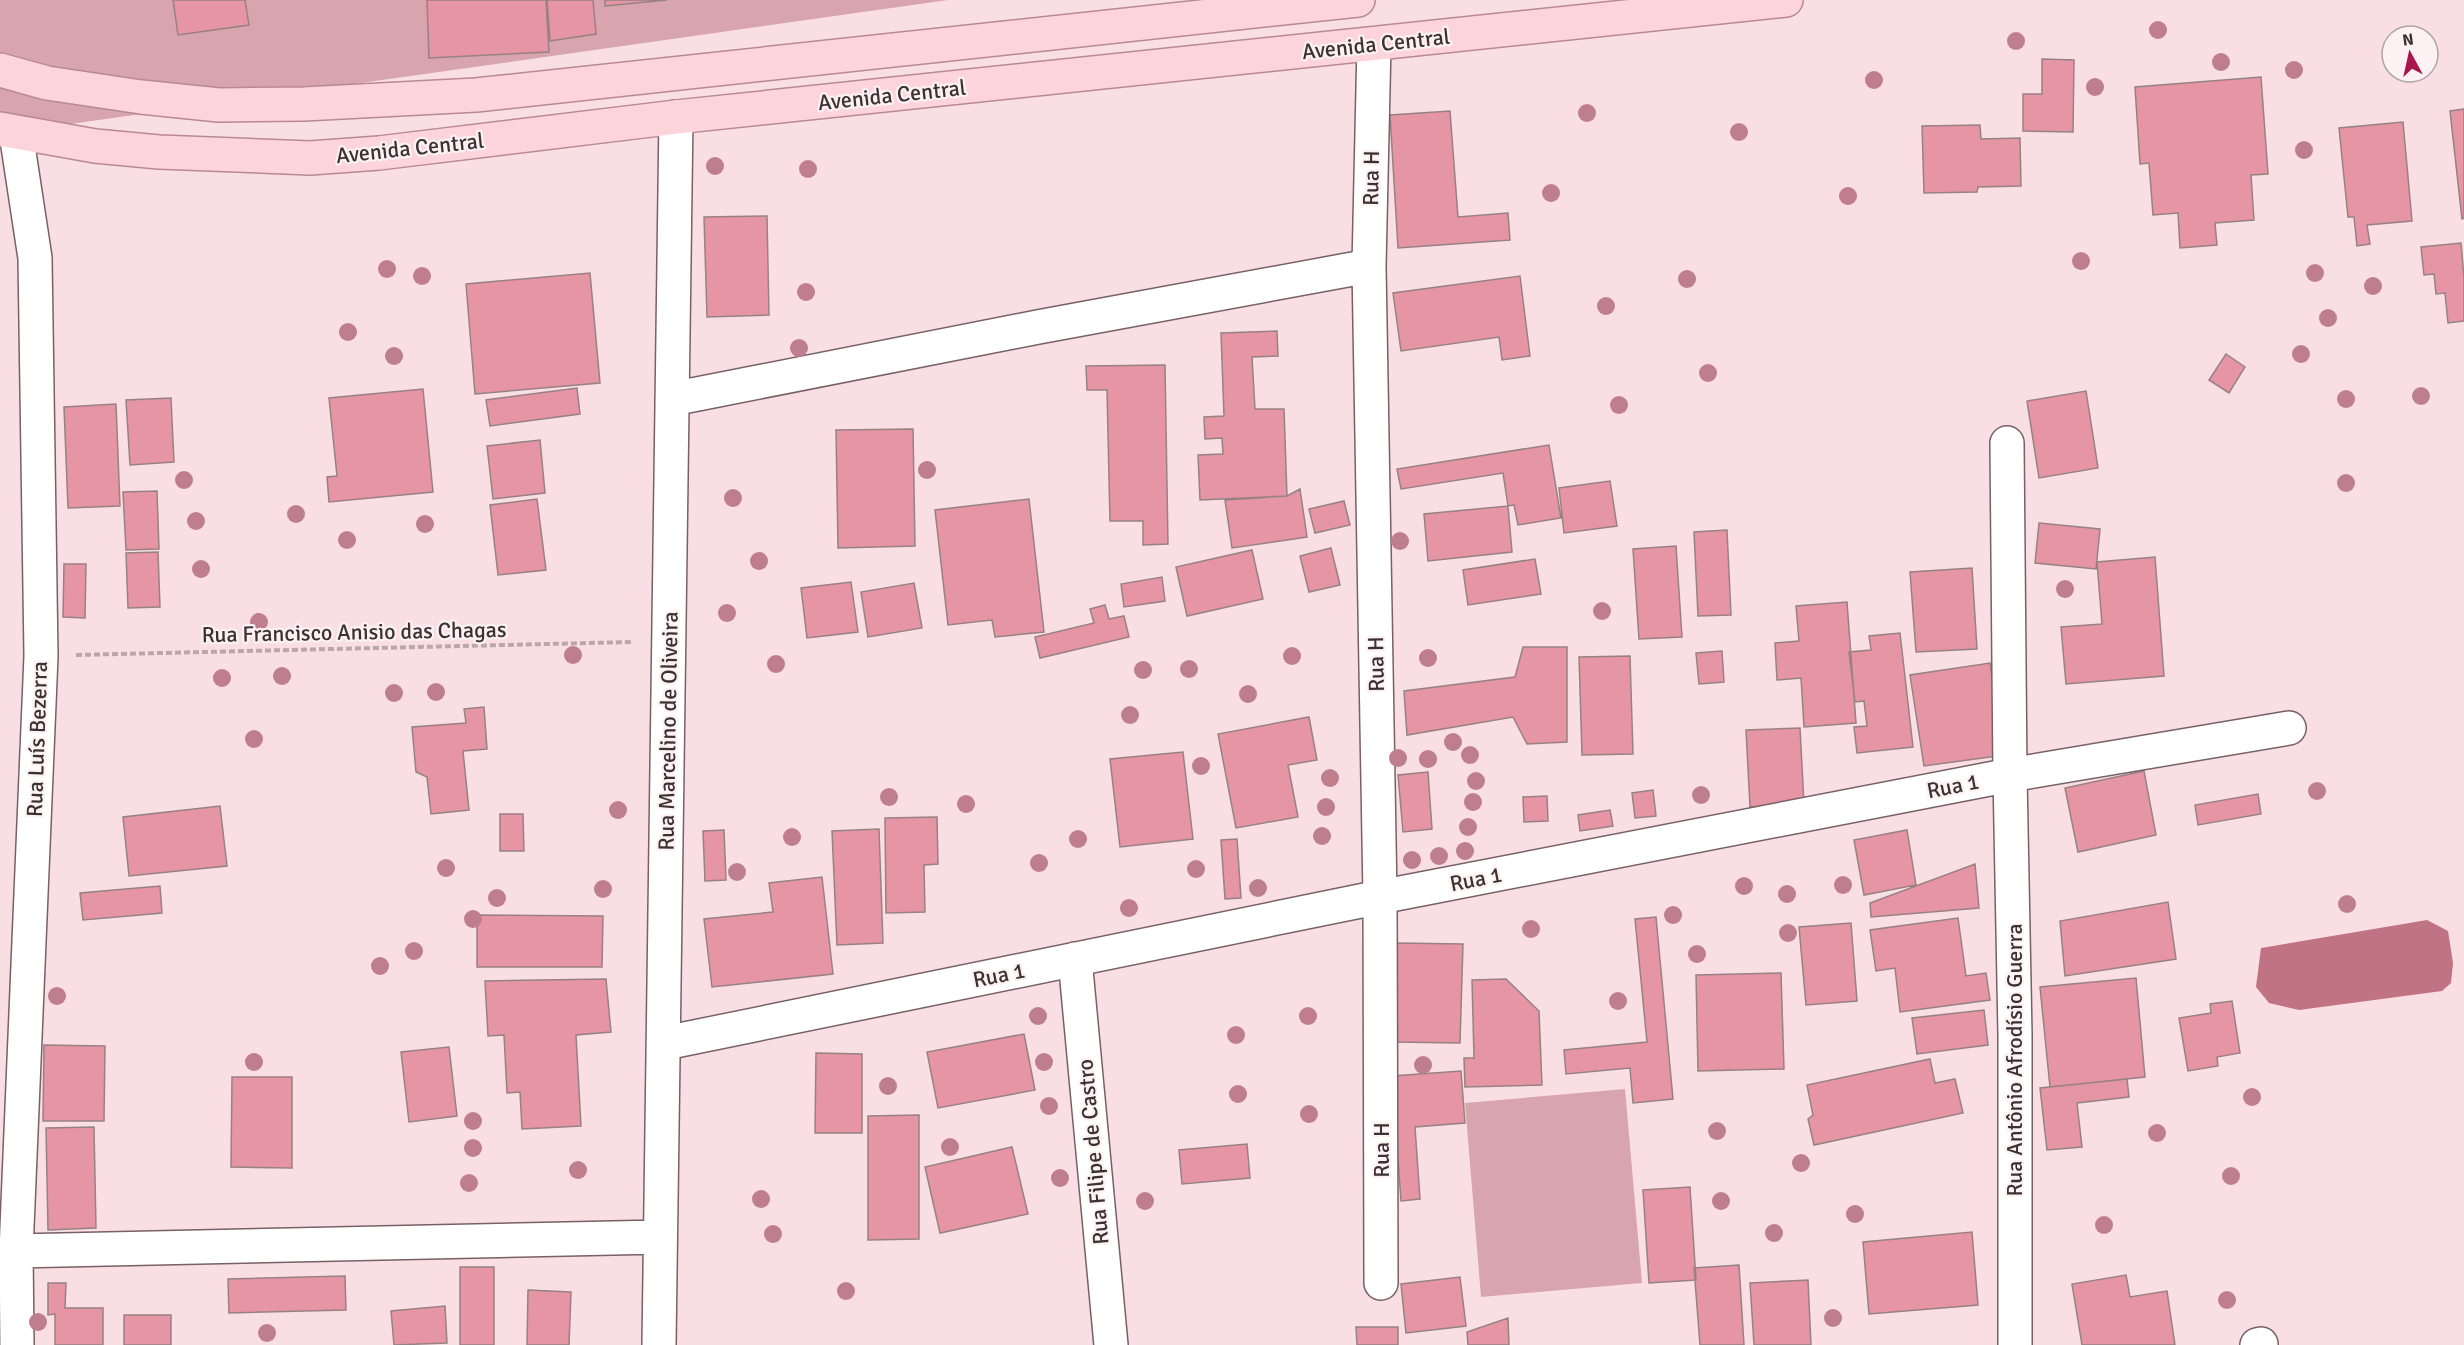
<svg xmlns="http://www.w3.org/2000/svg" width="2464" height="1345" viewBox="0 0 2464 1345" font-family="Signika,sans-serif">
<rect width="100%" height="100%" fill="#f9dfe3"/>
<path fill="#d8a5ae" d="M0,0H948L0,134Z
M1625,1089L1642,1283L1481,1297L1465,1103Z"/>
<path fill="#c07383" d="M2427,920L2448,931L2453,963L2451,983L2442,991L2299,1010L2269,1003L2256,987L2261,948Z"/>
<path fill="#e595a4" stroke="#988184" stroke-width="1.5" d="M173,0H245L249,25L178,35Z
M427,0H546L549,52L429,58Z
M547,0H593L596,34L550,41Z
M605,0H667L605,6Z
M2042,59L2074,60L2073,132L2023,131V94H2042Z
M2261,77L2268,174L2251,175L2254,220L2215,223L2217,245L2180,248L2178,213L2153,215L2149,163L2140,164L2135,87Z
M2464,109V218L2462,219L2450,111Z
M1450,111L1458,217L1508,213L1510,240L1398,248L1390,115Z
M2403,122L2412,221L2367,225L2370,244L2357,246L2354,217H2348L2339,128Z
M1980,125L1981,139L2020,138L2021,186L1978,187L1977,192L1924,193L1922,126Z
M767,216L769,315L707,317L704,217Z
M2461,243L2464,277V321L2448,323L2445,293L2436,294L2434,274L2424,275L2421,247Z
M590,273L600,383L475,394L466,284Z
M1520,276L1530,356L1502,360L1499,337L1401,351L1393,293Z
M1277,331L1278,356L1252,357L1255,409H1284L1287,496L1200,500L1198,455L1223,454L1222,438L1205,439L1204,417L1224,416L1221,333Z
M2226,354L2245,367L2229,393L2209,380Z
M1165,365L1168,544L1143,545V521H1110L1107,390H1087L1086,366Z
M577,388L580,414L490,426L486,400Z
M423,389L433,492L329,502L327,477L337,476L329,398Z
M2086,391L2098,468L2039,478L2027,401Z
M171,398L174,462L130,465L126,400Z
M116,404L120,506L68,508L64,407Z
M913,429L915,546L838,548L836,430Z
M540,440L545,493L493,499L487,446Z
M1549,445L1561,518L1518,525L1514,505L1508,506L1503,473L1401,489L1397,469Z
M1610,481L1617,526L1564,533L1559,488Z
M1300,489L1307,537L1232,548L1225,500L1287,496Z
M157,491L159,549L126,550L123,492Z
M537,499L546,570L498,575L490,505Z
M1029,499L1044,632L995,637L992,620L948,625L935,510Z
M1344,501L1350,525L1315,533L1309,509Z
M1508,506L1512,552L1428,561L1424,514Z
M2039,523L2100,529L2096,569L2035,563Z
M1727,530L1731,615L1698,616L1694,532Z
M1676,546L1682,637L1639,639L1633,549Z
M1331,548L1340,585L1309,592L1300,556Z
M1252,550L1263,599L1187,616L1176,567Z
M158,552L160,607L128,608L126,553Z
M2155,557L2164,676L2066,684L2061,627L2102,624L2097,562Z
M1535,559L1541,594L1468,605L1463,570Z
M64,564H86L85,618L63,617Z
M1972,568L1977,649L1916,652L1910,572Z
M1162,577L1165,601L1124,607L1121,584Z
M851,582L858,632L807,638L801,588Z
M914,583L922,628L868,637L861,592Z
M1847,602L1856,723L1804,727L1801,678L1777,680L1775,643L1799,641L1796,606Z
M1105,605L1109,619L1124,616L1129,637L1040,658L1035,637L1094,623L1090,609Z
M1900,633L1913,747L1857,753L1854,727L1867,726L1864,701L1855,702L1849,652L1871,650L1869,636Z
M1523,647H1567V742L1527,744L1513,717L1407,735L1404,691L1515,677Z
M1722,651L1724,682L1699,684L1696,653Z
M1630,656L1633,754L1582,755L1579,657Z
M1990,663L2004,755L1924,766L1910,675Z
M484,707L487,749L463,751L469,810L431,814L427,777L416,772L412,727L466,723L464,709Z
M1309,717L1317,760L1288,765L1298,817L1236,828L1218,734Z
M1800,728L1804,804L1750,807L1746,730Z
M1183,752L1193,839L1120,847L1110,759Z
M2144,771L2156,835L2078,852L2065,788Z
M1428,772L1432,829L1403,832L1398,775Z
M1653,790L1656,816L1635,818L1632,793Z
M2258,794L2261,814L2198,825L2195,805Z
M1547,796L1548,821L1524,822L1523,797Z
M220,806L227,866L129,876L123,817Z
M1610,810L1613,826L1580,831L1578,815Z
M500,814H523L524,851H500Z
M937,817L938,864L924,865L925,912L886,913L885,818Z
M879,829L883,943L837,945L832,831Z
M724,830L726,880L705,881L703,831Z
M1907,830L1916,885L1864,895L1854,840Z
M1237,839L1241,898L1225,899L1221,840Z
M1975,864L1979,908L1871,917L1870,903Z
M822,877L833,974L712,987L704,919L773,912L769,883Z
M160,886L162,913L83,920L80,893Z
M2168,902L2176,959L2065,976L2060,921Z
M477,915L603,916L602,967H477Z
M1656,917L1673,1099L1633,1103L1630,1068L1566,1074L1564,1050L1647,1042L1635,919Z
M1958,918L1966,976L1986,973L1990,1000L1900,1012L1895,968L1876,971L1870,930Z
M1851,923L1857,1001L1806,1005L1799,927Z
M1396,943L1463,944L1460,1043L1394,1042Z
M1781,973L1784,1069L1698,1071L1696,975Z
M2136,978L2145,1077L2050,1087L2040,987Z
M606,979L611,1032L576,1035L581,1126L522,1129L520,1092L507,1093L504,1035L488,1036L485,981Z
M1506,979L1539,1011L1542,1085L1465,1087L1464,1058H1474L1472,980Z
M2232,1001L2240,1053L2217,1057L2218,1066L2188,1071L2179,1018L2211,1013L2210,1004Z
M1984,1010L1988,1045L1917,1054L1912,1018Z
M1024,1034L1035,1090L938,1108L927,1052Z
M44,1045L105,1046L104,1121H43Z
M449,1047L457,1116L409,1122L401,1052Z
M816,1053L862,1054V1133H815Z
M1930,1059L1935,1083L1955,1079L1963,1113L1814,1145L1808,1119L1813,1115L1807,1085Z
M1461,1071L1465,1123L1415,1127L1420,1199L1401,1201L1392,1076Z
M232,1077H292V1168L231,1167Z
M2127,1079L2129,1097L2077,1103L2082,1147L2047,1150L2040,1088Z
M919,1115V1239L868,1240V1116Z
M94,1127L96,1228L48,1230L46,1128Z
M1247,1144L1250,1178L1182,1184L1179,1150Z
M1012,1147L1028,1214L940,1233L925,1167Z
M1690,1187L1696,1280L1649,1283L1643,1190Z
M1972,1232L1978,1305L1869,1314L1863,1242Z
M1739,1265L1744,1345H1700L1694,1268Z
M460,1267H494V1345H460Z
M2126,1275L2130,1297L2167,1291L2175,1345H2082L2072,1284Z
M345,1276L346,1310L229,1313L228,1279Z
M1460,1277L1466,1326L1406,1333L1401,1284Z
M1808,1280L1811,1345H1754L1750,1283Z
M48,1283H66L65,1308H103V1345H55V1314L48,1315Z
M528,1290L571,1292L569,1345H527Z
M445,1306L447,1343L394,1345L391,1311Z
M124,1315H171V1345H124Z
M1508,1318L1509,1345H1468L1467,1332Z
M1356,1327H1398V1345H1357Z"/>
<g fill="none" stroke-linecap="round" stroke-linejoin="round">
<g stroke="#776165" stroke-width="36">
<path id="minor" d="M1374,44L1369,266L1380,897L1381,1283
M16,133L35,258L41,656L16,1251L17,1345
M672,399L1038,327L1369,266
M2007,443L2010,775L2015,1035V1345
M1075,959L1111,1345
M665,1043L1380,897L2010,775L2289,728
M0,1254L16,1251L660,1237
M659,1345L676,117
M2257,1345L2261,1344"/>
</g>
<g stroke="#b88991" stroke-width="36">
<path id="major" d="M0,70L47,83L141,97L219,105L304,104L476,95L1358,0
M0,129L95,146L159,152L310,158L379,153L676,117L1786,0"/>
</g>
<path stroke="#bba6a9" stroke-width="4" stroke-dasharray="6 3" stroke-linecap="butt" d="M76,655L632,642"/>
<use href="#minor" stroke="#fff" stroke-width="33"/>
<use href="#major" stroke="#fdd4dc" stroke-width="33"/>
</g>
<g fill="#be7e8e">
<circle cx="2158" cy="30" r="9"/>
<circle cx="2016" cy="41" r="9"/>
<circle cx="2221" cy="62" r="9"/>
<circle cx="2294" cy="70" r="9"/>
<circle cx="1874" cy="80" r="9"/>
<circle cx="2095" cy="87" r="9"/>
<circle cx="1587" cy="113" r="9"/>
<circle cx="1739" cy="132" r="9"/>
<circle cx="2304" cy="150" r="9"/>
<circle cx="715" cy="166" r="9"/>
<circle cx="808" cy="169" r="9"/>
<circle cx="1551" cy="193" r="9"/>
<circle cx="1848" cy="196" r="9"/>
<circle cx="2081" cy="261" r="9"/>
<circle cx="387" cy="269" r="9"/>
<circle cx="2315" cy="273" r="9"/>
<circle cx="422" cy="276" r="9"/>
<circle cx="1687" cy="279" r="9"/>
<circle cx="2373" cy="286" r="9"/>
<circle cx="806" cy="292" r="9"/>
<circle cx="1606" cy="306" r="9"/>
<circle cx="2328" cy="318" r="9"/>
<circle cx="348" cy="332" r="9"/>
<circle cx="799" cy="348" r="9"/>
<circle cx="2301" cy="354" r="9"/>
<circle cx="394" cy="356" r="9"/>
<circle cx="1708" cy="373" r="9"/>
<circle cx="2421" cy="396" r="9"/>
<circle cx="2346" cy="399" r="9"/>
<circle cx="1619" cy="405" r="9"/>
<circle cx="927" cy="470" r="9"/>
<circle cx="184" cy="480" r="9"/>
<circle cx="2346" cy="483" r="9"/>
<circle cx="733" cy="498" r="9"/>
<circle cx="296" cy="514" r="9"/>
<circle cx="196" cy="521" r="9"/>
<circle cx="425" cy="524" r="9"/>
<circle cx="347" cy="540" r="9"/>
<circle cx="1400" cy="541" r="9"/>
<circle cx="759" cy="561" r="9"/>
<circle cx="201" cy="569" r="9"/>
<circle cx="2065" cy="589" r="9"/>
<circle cx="1602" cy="611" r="9"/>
<circle cx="727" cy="613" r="9"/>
<circle cx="259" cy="622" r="9"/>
<circle cx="573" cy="655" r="9"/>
<circle cx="1292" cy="656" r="9"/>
<circle cx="1428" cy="658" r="9"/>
<circle cx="776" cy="664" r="9"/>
<circle cx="1189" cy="669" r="9"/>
<circle cx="1143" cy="670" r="9"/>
<circle cx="282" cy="676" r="9"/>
<circle cx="222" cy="678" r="9"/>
<circle cx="436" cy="692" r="9"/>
<circle cx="394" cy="693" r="9"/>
<circle cx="1248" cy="694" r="9"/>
<circle cx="1130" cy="715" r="9"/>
<circle cx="254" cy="739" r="9"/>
<circle cx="1453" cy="742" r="9"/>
<circle cx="1470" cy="755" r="9"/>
<circle cx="1398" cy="758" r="9"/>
<circle cx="1428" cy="759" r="9"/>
<circle cx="1201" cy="766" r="9"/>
<circle cx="1330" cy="778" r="9"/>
<circle cx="1476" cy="781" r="9"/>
<circle cx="2317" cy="791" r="9"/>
<circle cx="1701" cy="795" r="9"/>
<circle cx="889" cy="797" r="9"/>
<circle cx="1473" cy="802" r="9"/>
<circle cx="966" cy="804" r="9"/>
<circle cx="1326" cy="807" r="9"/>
<circle cx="618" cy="810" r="9"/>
<circle cx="1468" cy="827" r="9"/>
<circle cx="1322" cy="836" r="9"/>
<circle cx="792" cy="837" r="9"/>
<circle cx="1078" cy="839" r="9"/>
<circle cx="1465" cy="851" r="9"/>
<circle cx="1439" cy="856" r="9"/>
<circle cx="1412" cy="860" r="9"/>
<circle cx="1039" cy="863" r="9"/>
<circle cx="446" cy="868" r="9"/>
<circle cx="1196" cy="869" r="9"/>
<circle cx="737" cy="872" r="9"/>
<circle cx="1843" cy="885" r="9"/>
<circle cx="1744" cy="886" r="9"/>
<circle cx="1258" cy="888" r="9"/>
<circle cx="603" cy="889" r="9"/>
<circle cx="1787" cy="894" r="9"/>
<circle cx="497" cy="898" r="9"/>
<circle cx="2347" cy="904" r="9"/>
<circle cx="1129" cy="908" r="9"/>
<circle cx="1673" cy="915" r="9"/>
<circle cx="473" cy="919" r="9"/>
<circle cx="1531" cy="929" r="9"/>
<circle cx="1788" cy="933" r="9"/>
<circle cx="414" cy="951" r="9"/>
<circle cx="1697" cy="954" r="9"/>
<circle cx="380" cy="966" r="9"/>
<circle cx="57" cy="996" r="9"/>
<circle cx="1618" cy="1001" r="9"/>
<circle cx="1038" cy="1016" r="9"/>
<circle cx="1308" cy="1016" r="9"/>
<circle cx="1236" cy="1035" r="9"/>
<circle cx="254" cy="1062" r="9"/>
<circle cx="1044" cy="1062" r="9"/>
<circle cx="1423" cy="1065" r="9"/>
<circle cx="888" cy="1086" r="9"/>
<circle cx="1238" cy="1094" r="9"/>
<circle cx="2252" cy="1097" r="9"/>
<circle cx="1049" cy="1106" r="9"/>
<circle cx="1309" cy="1114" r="9"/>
<circle cx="473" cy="1121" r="9"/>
<circle cx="1717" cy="1131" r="9"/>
<circle cx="2157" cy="1133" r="9"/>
<circle cx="950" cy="1147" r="9"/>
<circle cx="473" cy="1148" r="9"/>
<circle cx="1801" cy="1163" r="9"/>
<circle cx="578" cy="1170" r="9"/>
<circle cx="2231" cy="1176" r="9"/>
<circle cx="1060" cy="1178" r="9"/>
<circle cx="469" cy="1183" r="9"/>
<circle cx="761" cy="1199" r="9"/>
<circle cx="1145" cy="1201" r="9"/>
<circle cx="1721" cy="1201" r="9"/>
<circle cx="1855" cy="1214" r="9"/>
<circle cx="2104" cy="1225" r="9"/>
<circle cx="1774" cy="1233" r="9"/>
<circle cx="773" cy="1234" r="9"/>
<circle cx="846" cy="1291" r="9"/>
<circle cx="2227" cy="1300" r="9"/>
<circle cx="1833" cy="1318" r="9"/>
<circle cx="38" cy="1322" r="9"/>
<circle cx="267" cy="1333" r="9"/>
</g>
<g text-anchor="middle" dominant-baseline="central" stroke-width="4.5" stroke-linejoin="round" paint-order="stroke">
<g font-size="22" fill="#3b3132" stroke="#fcf1f3">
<text transform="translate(1376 44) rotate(-6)">Avenida Central</text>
<text transform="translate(892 95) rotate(-6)">Avenida Central</text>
<text transform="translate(410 148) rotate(-6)">Avenida Central</text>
<text transform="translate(1371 178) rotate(-89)">Rua H</text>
<text transform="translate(354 632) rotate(-1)">Rua Francisco Anisio das Chagas</text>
<text transform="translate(1376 664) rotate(-91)">Rua H</text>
<text transform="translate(668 731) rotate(-89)">Rua Marcelino de Oliveira</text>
<text transform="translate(37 739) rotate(-88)">Rua Luís Bezerra</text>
<text transform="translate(1953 786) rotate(-11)">Rua 1</text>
<text transform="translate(1476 879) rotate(-11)">Rua 1</text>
<text transform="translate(999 975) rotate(-11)">Rua 1</text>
<text transform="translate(2014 1060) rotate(-90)">Rua Antônio Afrodísio Guerra</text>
<text transform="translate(1381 1150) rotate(-90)">Rua H</text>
<text transform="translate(1093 1152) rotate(-95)">Rua Filipe de Castro</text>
</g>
</g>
<g transform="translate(2410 54) rotate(352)"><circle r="28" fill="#fcf1f3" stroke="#afa4a6" stroke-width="1.5"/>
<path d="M0-4.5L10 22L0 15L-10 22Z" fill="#a9164c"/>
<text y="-9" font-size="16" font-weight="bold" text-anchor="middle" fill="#3b3132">N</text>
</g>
</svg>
